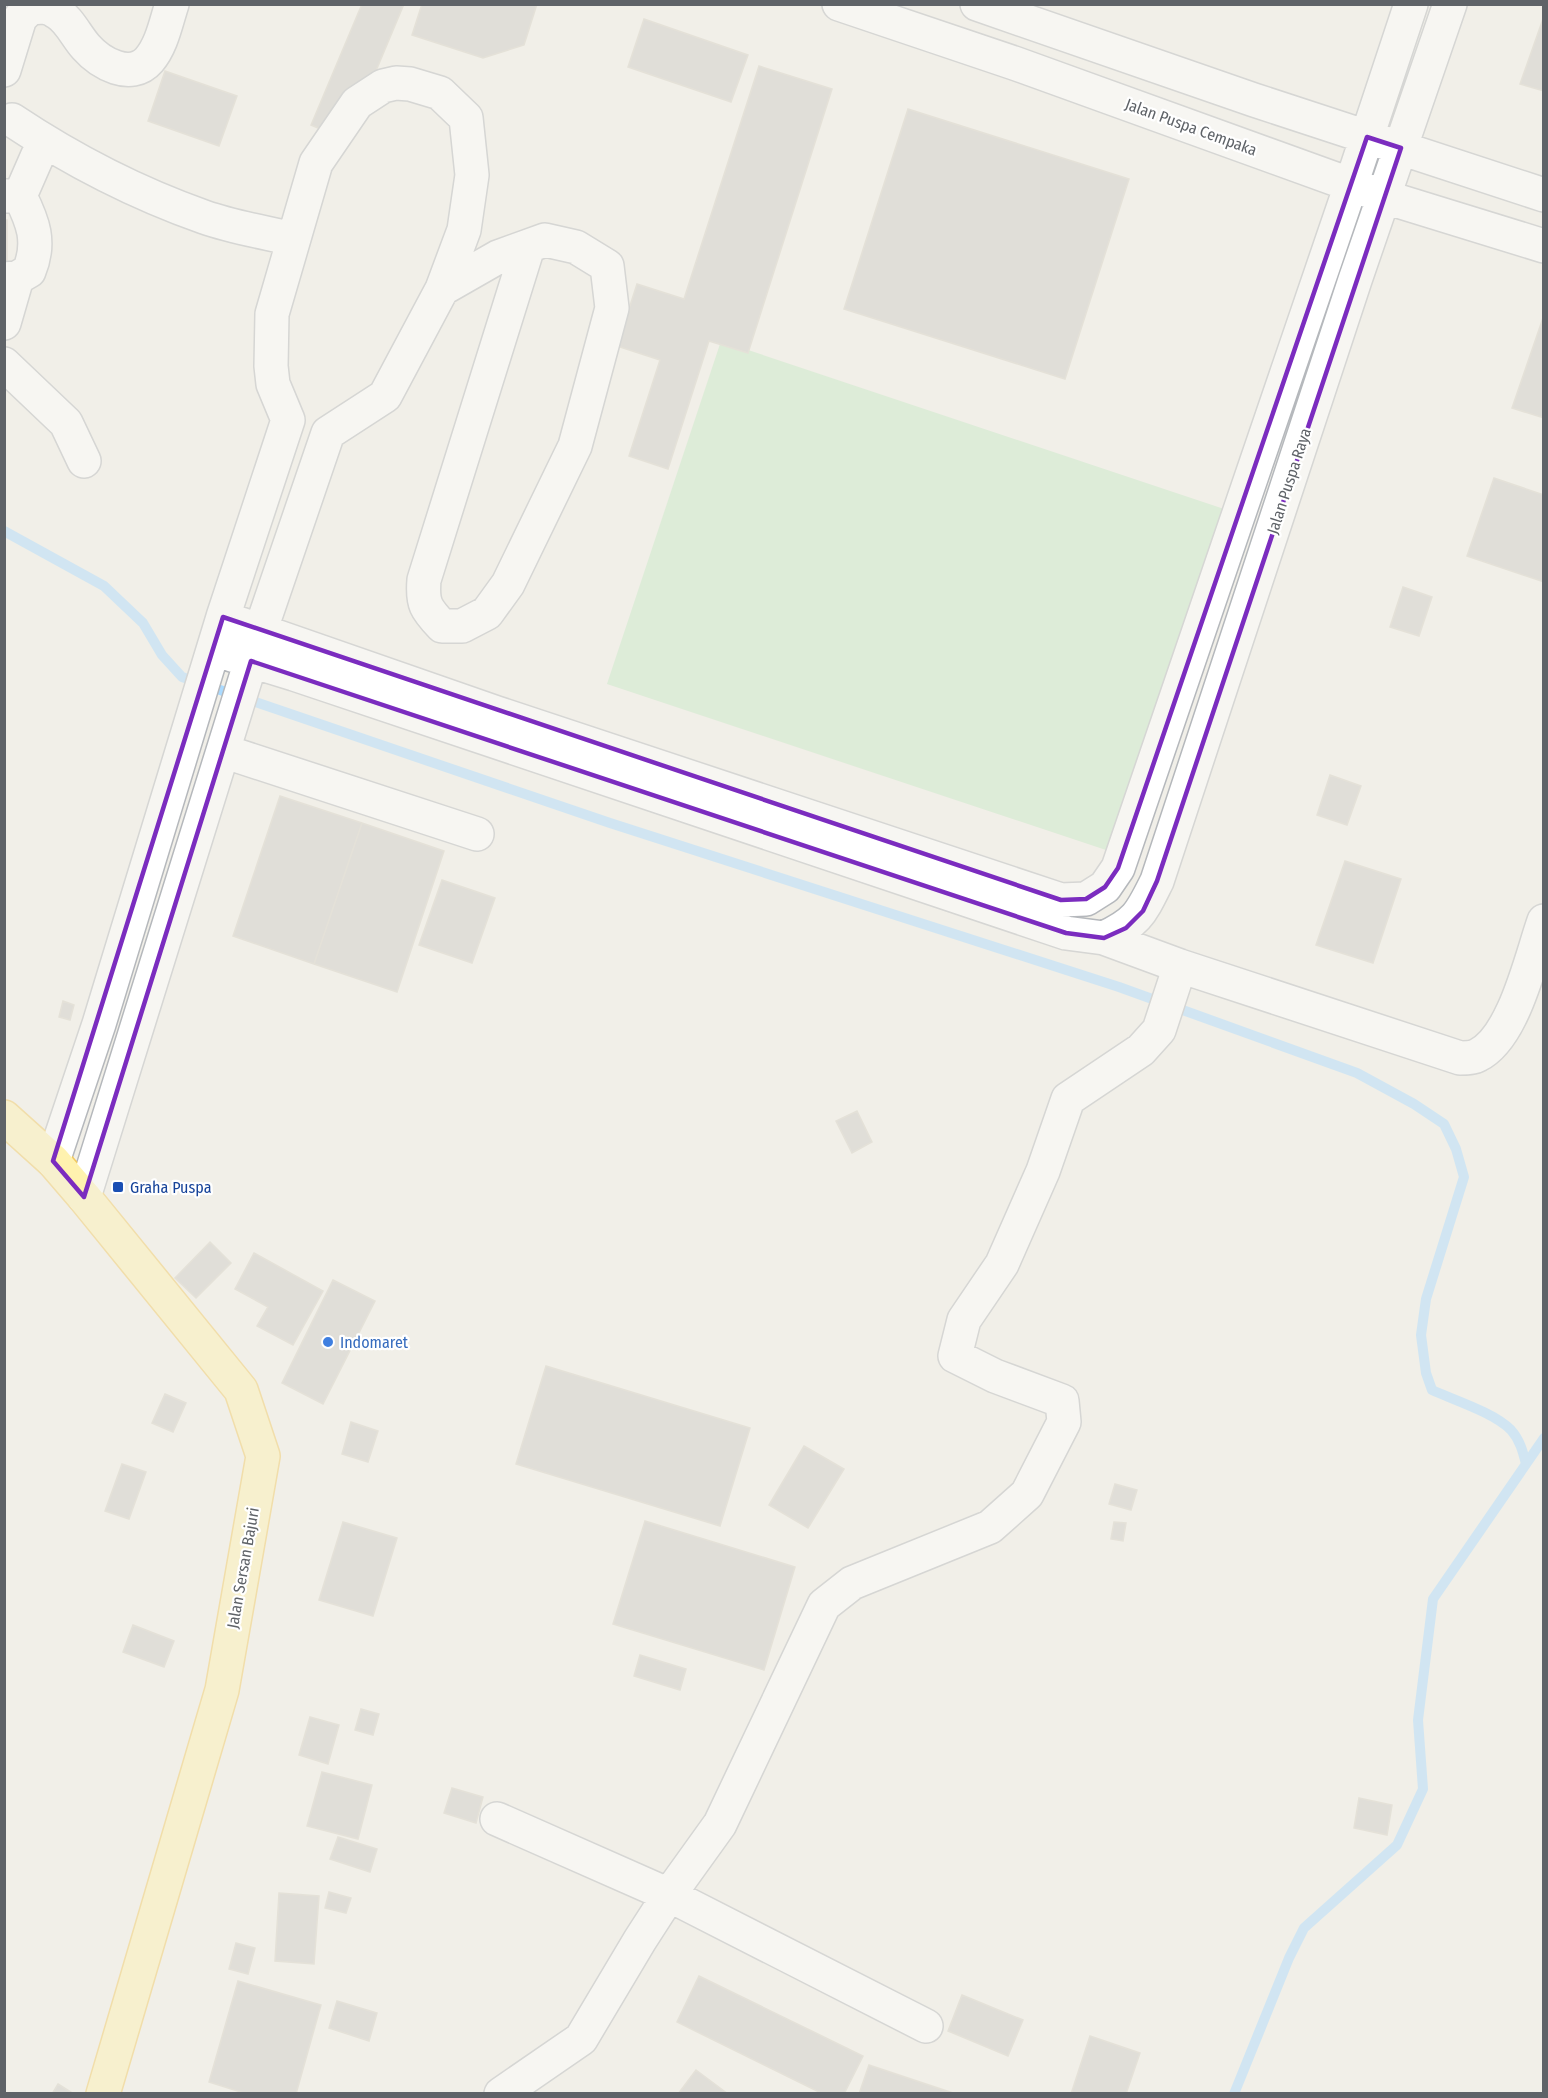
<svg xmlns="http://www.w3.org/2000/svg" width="1548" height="2098" viewBox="0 0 1548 2098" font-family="'Fira Sans Condensed',sans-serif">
<rect width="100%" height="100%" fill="#f1efe8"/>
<path fill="#c5e8c5" d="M721,341L1230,511L1115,853L607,684Z"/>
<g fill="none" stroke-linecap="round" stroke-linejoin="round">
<path stroke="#aadaff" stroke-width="10" d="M4,531L104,586L143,623L162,655L182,677L610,823L1119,987L1357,1073L1414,1104L1444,1124L1456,1149L1464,1177L1426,1299L1421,1335L1426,1373L1432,1390C1454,1400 1495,1413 1511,1430C1520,1440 1523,1452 1526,1464
M1234,2094L1289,1958L1304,1928L1397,1845L1423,1789L1418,1720L1433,1599L1544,1438"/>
</g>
<path fill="#cccac5" stroke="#d6d1c6" stroke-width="1.5" d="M362,4H404L347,140L311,125Z
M422,4H537L524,45L483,58L412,35Z
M1544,16V91L1520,84Z
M644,19L748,55L731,102L628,67Z
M759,66L832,89L748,353L709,341L668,469L629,456L660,360L617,346L637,284L684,299Z
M165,71L237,96L219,146L148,121Z
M908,109L1129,179L1065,379L844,309Z
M4,220H7V270H4Z
M1544,315V418L1512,408Z
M1494,478L1544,495V582L1467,556Z
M1403,587L1432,597L1419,636L1390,627Z
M1330,775L1361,786L1347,825L1317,815Z
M280,796L362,823L314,964L233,936Z
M362,823L444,851L397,992L314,964Z
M1345,861L1401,879L1373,963L1316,945Z
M442,880L495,898L472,963L419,945Z
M63,1001L74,1005L70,1020L59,1017Z
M857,1111L872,1142L852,1153L836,1121Z
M210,1242L231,1263L196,1298L175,1278Z
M254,1253L323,1291L293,1345L257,1326L268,1307L235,1289Z
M333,1280L375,1301L323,1404L282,1383Z
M546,1366L750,1428L720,1526L516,1464Z
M165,1394L186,1403L173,1432L152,1423Z
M351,1422L378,1431L368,1462L342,1454Z
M804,1446L844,1469L808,1528L769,1505Z
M122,1464L146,1472L129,1519L105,1511Z
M1115,1484L1137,1490L1131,1510L1109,1504Z
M645,1521L795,1567L764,1670L613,1624Z
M343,1522L397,1538L373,1616L319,1600Z
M1114,1522L1126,1523L1123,1541L1111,1539Z
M133,1625L174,1641L164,1667L123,1652Z
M640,1655L686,1669L680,1690L634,1676Z
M361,1709L379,1714L373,1735L355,1730Z
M310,1717L339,1725L328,1764L299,1755Z
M322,1772L372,1785L358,1839L307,1826Z
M452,1788L483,1797L476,1823L444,1813Z
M1359,1798L1392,1805L1387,1835L1354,1828Z
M338,1837L377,1849L370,1872L330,1859Z
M329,1892L351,1898L346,1913L325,1908Z
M279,1893L319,1896L314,1964L275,1961Z
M236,1943L255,1948L248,1974L229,1969Z
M699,1976L863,2056L844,2094H823L677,2022Z
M238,1981L321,2005L296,2094H247L209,2082Z
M962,1995L1023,2020L1008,2056L948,2031Z
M337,2001L377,2013L369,2041L329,2028Z
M1090,2036L1140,2053L1126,2094H1071Z
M869,2065L956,2094H859Z
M696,2070L728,2094H678Z
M58,2084L74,2094H52Z"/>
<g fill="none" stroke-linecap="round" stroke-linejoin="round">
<g stroke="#b5b8bc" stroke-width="36">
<path id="minor" d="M839,4L1014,63L1385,197L1544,246
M977,4L1254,100L1544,195
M4,70L20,18L30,8C40,7 48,6 56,12C69,19 76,36 86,47C100,63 131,81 149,60C162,45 166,22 172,4
M12,120C72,160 136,193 204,217C232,227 263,232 293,239
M4,196H20L44,141
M17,278L29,271C41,242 33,222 20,196
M4,279L17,278L4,323
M442,289L498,257L545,240L576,247L607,266L612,308L575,446L508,584L487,613L462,626H442C426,609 422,604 424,580L528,247
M4,364L66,423L84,461
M241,624L497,713L1061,900L1086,899L1105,887L1118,868L1351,185L1411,4
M232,655L294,674L1066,933L1104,938L1180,966L1460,1058C1466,1058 1473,1058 1478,1055C1514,1037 1531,958 1544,921
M223,751L477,834
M1104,938C1138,922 1141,913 1157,881L1355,280L1450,4
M53,1161L99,1024L223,617L288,420L273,384L271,366L272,314L316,163L357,103L383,86L396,83L410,84L440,93L466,118L472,175L464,230L442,289L385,396L328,433L260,632L84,1197
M497,1819L669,1895L926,2026
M501,2094L581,2039L640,1940L669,1895L720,1824L824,1605L852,1583L990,1527L1027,1494L1064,1422L1062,1401L995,1376L955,1356L964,1320L1002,1264L1043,1171L1068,1099L1141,1050L1159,1030L1180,966"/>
</g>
<g stroke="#f2c960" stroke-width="36">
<path id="major" d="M4,1117L53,1161L84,1197L241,1390L263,1456L222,1690L103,2094"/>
</g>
<use href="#minor" stroke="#fff" stroke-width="33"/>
<use href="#major" stroke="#fff2af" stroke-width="33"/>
</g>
<path d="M0 0H1548V2098H0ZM1367,137L1401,148L1157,881L1143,911L1126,928L1104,938L1066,933L251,661L84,1197L53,1161L223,617L1061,900L1086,899L1105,887L1118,868Z" fill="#f1efe8" fill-opacity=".55" fill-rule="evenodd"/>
<path fill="none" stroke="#7b2cbf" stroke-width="4.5" stroke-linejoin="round" d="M1367,137L1401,148L1157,881L1143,911L1126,928L1104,938L1066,933L251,661L84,1197L53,1161L223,617L1061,900L1086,899L1105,887L1118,868Z"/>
<rect fill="#1a4fb4" stroke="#fff" stroke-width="2" x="112" y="1181" width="12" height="12" rx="3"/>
<circle fill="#3f7fe0" stroke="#fff" stroke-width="2" cx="328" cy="1342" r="6"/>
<g text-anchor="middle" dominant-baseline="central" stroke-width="4.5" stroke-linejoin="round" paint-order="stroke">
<g font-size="16" fill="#5f6368" stroke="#fff">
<text transform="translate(1191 127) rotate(20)">Jalan Puspa Cempaka</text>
<text transform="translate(1289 481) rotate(-72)">Jalan Puspa Raya</text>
<text transform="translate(243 1568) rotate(-80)">Jalan Sersan Bajuri</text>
</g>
<g font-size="16" fill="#164399" stroke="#fff" text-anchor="start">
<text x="130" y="1187">Graha Puspa</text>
</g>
<g font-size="16" fill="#366cbe" stroke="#fff" text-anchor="start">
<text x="340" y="1342">Indomaret</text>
</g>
</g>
<rect width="1548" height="2098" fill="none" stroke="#5f6368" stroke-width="12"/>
</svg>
